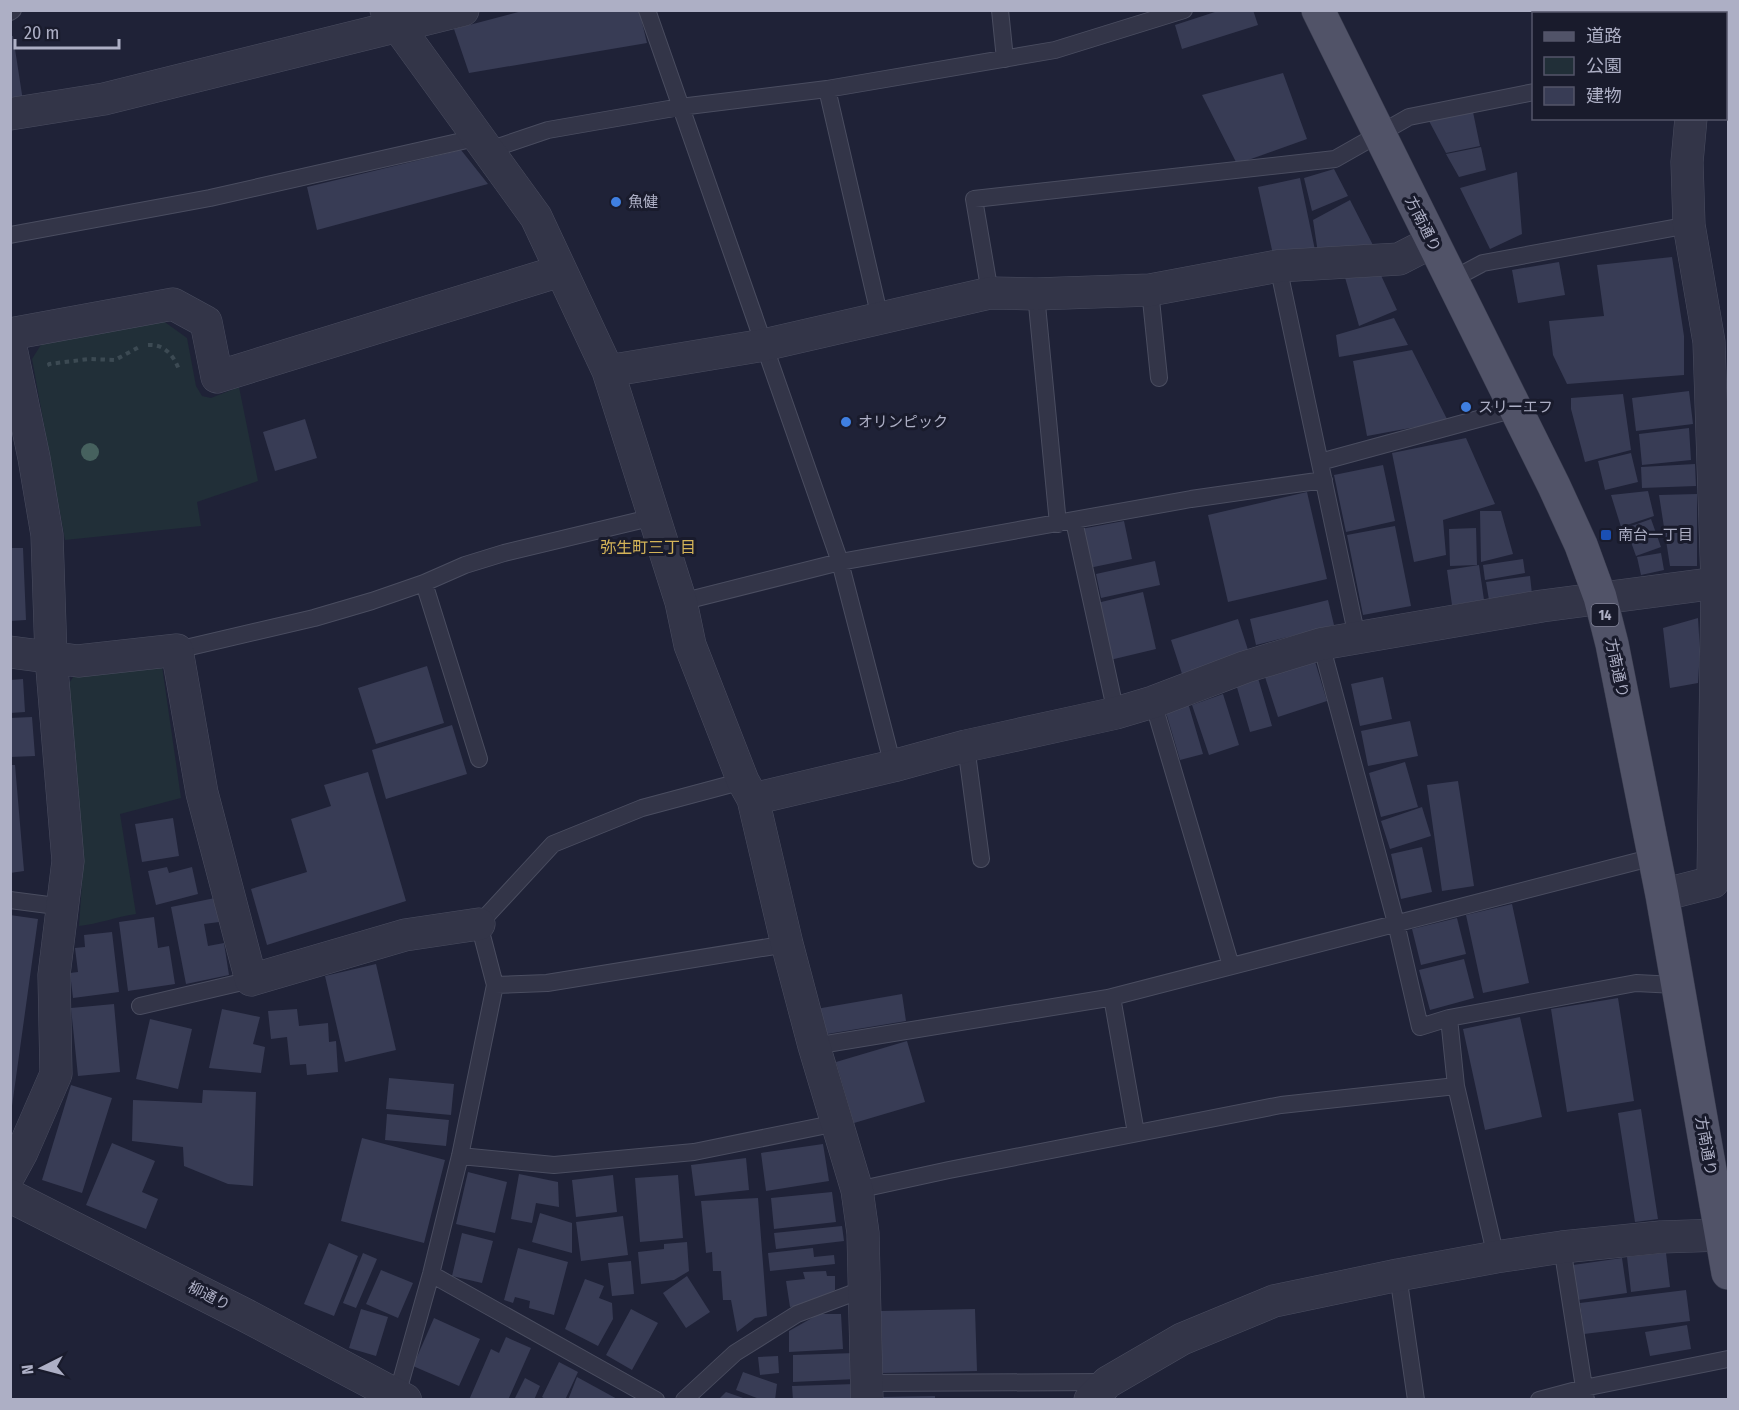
<svg xmlns="http://www.w3.org/2000/svg" width="1739" height="1410" viewBox="0 0 1739 1410" font-family="'Fira Sans Condensed','Noto Sans JP',sans-serif">
<rect width="100%" height="100%" fill="#1f2237"/>
<path fill="#212f38" d="M162,320L187,338L196,386L202,396L211,398L239,387L258,481L197,502L201,526L65,540L32,359L44,340Z
M162,666L181,798L120,814L136,914C116,917 98,924 79,926L83,868L67,686L76,673Z"/>
<path fill="#383c55" d="M526,10H639L647,43L469,73L454,29Z
M1221,10H1253L1258,25L1182,49L1175,25Z
M10,36H13L23,101L10,103Z
M1283,73L1307,139L1237,164L1202,95Z
M1473,112L1480,146L1446,153L1429,121Z
M1481,147L1486,170L1459,177L1446,154Z
M461,150L488,184L317,230L307,187Z
M1334,169L1348,196L1312,211L1304,178Z
M1517,172L1522,234L1490,249L1460,188Z
M1300,178L1315,250L1274,259L1258,187Z
M1350,200L1375,249L1318,253L1313,220Z
M1672,257L1684,336V375L1567,384L1553,355L1549,321L1604,316L1597,265Z
M1559,262L1565,295L1518,303L1512,270Z
M1379,271L1397,310L1359,326L1344,274Z
M1394,318L1408,345L1339,357L1336,335Z
M1412,350L1448,421L1367,436L1353,361Z
M1689,391L1693,424L1636,431L1632,398Z
M1623,394L1631,450L1585,462L1571,409V398Z
M305,419L317,458L275,471L263,432Z
M1689,428L1691,460L1642,465L1639,434Z
M1466,438L1495,504L1443,520L1446,555L1414,562L1392,453Z
M1631,453L1638,482L1605,490L1598,461Z
M1695,464L1696,486L1642,488L1641,467Z
M1383,465L1395,521L1346,532L1334,475Z
M1648,491L1654,516L1621,527L1611,495Z
M1307,492L1327,579L1228,602L1208,515Z
M1697,494V566H1670L1659,495Z
M1480,511H1501L1513,554L1481,562Z
M1651,519L1661,547L1636,556L1626,528Z
M1124,521L1132,559L1089,568L1081,529Z
M1395,526L1411,606L1363,615L1347,535Z
M1476,528L1477,565L1450,566L1449,529Z
M10,548H23L26,620L10,621Z
M1661,553L1664,570L1641,575L1637,557Z
M1523,559L1525,573L1485,580L1483,565Z
M1155,561L1160,585L1101,598L1096,574Z
M1479,565L1484,600L1452,605L1447,570Z
M1530,576L1532,594L1489,600L1486,582Z
M1143,592L1156,649L1110,660L1097,603Z
M1328,600L1334,625L1256,645L1250,619Z
M1698,618L1700,651L1698,683L1670,688L1663,628Z
M1238,619L1250,656L1183,677L1171,640Z
M1314,658L1327,701L1278,717L1264,674Z
M427,666L444,723L376,744L358,688Z
M1383,677L1392,719L1360,726L1351,684Z
M1258,678L1272,726L1250,732L1236,684Z
M23,679L25,712L10,713V680Z
M1223,694L1239,745L1209,755L1192,705Z
M1188,703L1203,754L1180,760L1165,709Z
M32,717L35,756L10,757V718Z
M1410,721L1418,756L1368,766L1361,731Z
M452,725L467,774L386,799L372,750Z
M1405,762L1418,807L1381,817L1369,773Z
M10,765H15L24,871L10,873Z
M368,772L406,901L267,945L251,889L307,872L291,819L331,806L324,785Z
M1458,781L1474,886L1442,891L1427,785Z
M1422,807L1431,836L1390,849L1381,821Z
M173,818L179,856L142,862L135,824Z
M1422,847L1432,892L1401,899L1391,854Z
M167,867L169,873L192,867L198,894L156,905L148,871Z
M215,898L219,922L204,924L208,946L224,943L229,975L186,984L171,907Z
M1512,904L1529,983L1483,993L1466,915Z
M10,915L38,919L12,1106H10Z
M154,917L158,948L169,946L175,984L128,991L119,922Z
M1457,918L1466,954L1421,965L1412,929Z
M112,932L119,992L73,998L70,973L78,972L75,948L85,947L84,935Z
M1464,959L1474,998L1430,1010L1419,970Z
M376,964L396,1050L345,1062L325,976Z
M902,994L906,1021L821,1035L816,1009Z
M1618,998L1634,1101L1567,1112L1551,1009Z
M114,1004L120,1072L78,1076L71,1008Z
M222,1009L260,1017L253,1044L265,1047L261,1073L209,1068Z
M297,1009L299,1026L328,1023L329,1042L336,1041L338,1072L307,1075L306,1064L290,1065L287,1037L271,1039L268,1011Z
M1520,1017L1542,1117L1485,1130L1463,1029Z
M150,1019L192,1029L178,1089L136,1079Z
M907,1041L925,1102L854,1123L836,1062Z
M389,1078L454,1084L451,1115L386,1109Z
M71,1085L112,1098L82,1193L42,1180Z
M203,1090L256,1092L253,1186L228,1184L184,1166L183,1147L132,1141L133,1100L202,1103Z
M1641,1109L1658,1219L1635,1222L1618,1113Z
M387,1114L449,1120L446,1146L385,1140Z
M362,1138L445,1160L424,1243L341,1221Z
M112,1143L155,1161L142,1192L158,1199L146,1229L86,1205Z
M823,1144L829,1181L766,1191L761,1153Z
M746,1158L749,1190L695,1196L691,1165Z
M468,1172L507,1182L495,1233L456,1224Z
M519,1174L558,1182L559,1207L536,1203L532,1223L511,1219Z
M613,1175L617,1212L576,1217L572,1180Z
M678,1175L683,1238L640,1242L635,1178Z
M832,1192L836,1222L774,1229L771,1198Z
M758,1198L767,1316L755,1318L737,1332L731,1300H723L721,1271H713L712,1252L706,1253L701,1201Z
M540,1213L572,1223V1253L532,1242Z
M623,1216L628,1255L581,1261L576,1222Z
M842,1226L844,1241L776,1249L774,1233Z
M462,1233L493,1241L482,1283L452,1276Z
M687,1242L689,1271L674,1280L641,1284L638,1252L664,1249V1244Z
M329,1243L358,1256L334,1316L304,1304Z
M518,1248L568,1262L554,1315L529,1308L530,1301L515,1297L513,1303L504,1300Z
M813,1248L814,1257L834,1255L835,1264L770,1271L768,1253Z
M363,1253L377,1259L356,1308L343,1303Z
M1666,1253L1670,1287L1631,1292L1627,1257Z
M1622,1258L1627,1293L1578,1300L1573,1265Z
M631,1261L634,1294L612,1296L608,1263Z
M381,1270L413,1283L398,1318L366,1304Z
M826,1271L827,1276H835V1290L810,1305L790,1307L786,1281L805,1279L803,1272Z
M687,1276L710,1312L686,1328L663,1293Z
M585,1279L604,1286L599,1298L612,1303L613,1319L598,1346L565,1329Z
M1686,1290L1690,1321L1584,1334L1580,1303Z
M361,1309L388,1317L376,1356L349,1348Z
M631,1309L658,1323L632,1370L606,1355Z
M975,1309L977,1371L882,1373L881,1311Z
M819,1314H841L843,1349L789,1352V1331Z
M434,1318L480,1339L459,1386L413,1366Z
M1687,1325L1691,1349L1650,1356L1645,1332Z
M506,1337L531,1348L508,1400H469L491,1349L499,1353Z
M855,1353L856,1379L793,1382V1355Z
M778,1356L779,1373L760,1375L758,1357Z
M559,1362L578,1372L565,1400H547L542,1397Z
M743,1372L777,1384L775,1400H762L736,1390Z
M577,1377L619,1400H568Z
M525,1378L540,1386L534,1400H514Z
M856,1384L857,1400H793L792,1386Z
M726,1392L746,1399V1400H718Z
M935,1396V1400H881V1397Z"/>
<g fill="none" stroke-linecap="round" stroke-linejoin="round">
<g stroke="#4a4d60" stroke-width="18">
<path id="service" d="M647,10L840,562L893,766
M1000,10L1005,59
M10,12L13,10
M1726,76H1728
M489,150L548,130L680,107L827,89
M10,235L210,198L480,137
M1278,266L1357,637
M1453,279L1483,263L1689,225
M1150,290L1159,378
M990,293L974,199L1335,159L1409,117L1534,92
M1036,294L1058,524
M880,318L827,89L1055,50L1184,10
M1320,462L1515,409
M1074,521L1116,713
M424,583L479,759
M681,602L840,562L1191,499L1324,480
M1321,644L1396,923L1420,1027L1449,1018L1456,1086L1496,1257
M177,650L314,618L372,601L424,583L465,565L504,553L654,517
M1153,702L1231,966
M966,746L981,859
M10,900L64,907
M495,985L547,983L787,944
M1112,997L1136,1133
M140,1006L251,980
M1449,1018L1636,983L1676,985
M814,1046L1108,998L1654,857
M460,1156L554,1165L694,1152L837,1123
M857,1190L949,1170L1281,1105L1456,1086
M1562,1247L1586,1400
M431,1274L656,1400
M1398,1275L1416,1400
M866,1383L1107,1382
M397,1395L431,1274L460,1156L495,985L479,924L553,844L642,808L743,781
M684,1400L735,1353L797,1314L864,1289
M1539,1400L1584,1388L1728,1359"/>
</g>
<g stroke="#4a4d60" stroke-width="33">
<path id="minor" d="M386,10L536,217L608,371L681,602L690,645L743,781L753,799L787,944L814,1046L857,1190L863,1233L867,1400
M1701,14L1702,10
M10,114L104,99L463,10
M10,334L173,304L206,322L217,377L560,271
M10,343L34,458L47,535L51,657L68,861L54,975L56,1074L22,1152L10,1174
M608,371L764,345L990,293L1036,294L1150,290L1278,266L1399,259L1432,242
M10,652L78,661L177,650L202,793L251,980L405,935L479,924
M753,799L893,766L966,746L1116,713L1153,702L1245,667L1321,644L1542,606L1717,583
M1662,895L1713,882L1717,583L1709,342L1689,225L1687,162L1691,118
M1090,1400L1108,1382L1182,1339L1274,1301L1398,1275L1496,1257L1562,1247L1661,1237L1722,1235"/>
</g>
<g stroke="#4a4d60" stroke-width="34">
<path id="tertiary" d="M10,1196L245,1315L405,1400"/>
</g>
<g stroke="#393c4e" stroke-width="34">
<path id="primary" d="M1318,10L1554,486L1581,545L1600,597L1612,644L1662,895L1728,1273"/>
</g>
<path stroke="#3c4a53" stroke-width="4" stroke-dasharray="4.5 4.5" stroke-linecap="butt" d="M148,345C164,344 174,355 179,370
M50,366L49,364L89,359L115,360L141,346"/>
<use href="#service" stroke="#333548" stroke-width="16"/>
<use href="#minor" stroke="#333548" stroke-width="32"/>
<use href="#tertiary" stroke="#333548" stroke-width="33"/>
<use href="#primary" stroke="#515368" stroke-width="33"/>
</g>
<circle fill="#46615e" cx="90" cy="452" r="9"/>
<g fill="#3f7fe0" stroke="#191b2c" stroke-width="2">
<circle cx="616" cy="202" r="6"/>
<circle cx="1466" cy="407" r="6"/>
<circle cx="846" cy="422" r="6"/>
</g>
<rect fill="#1a4fb4" stroke="#191b2c" stroke-width="2" x="1600" y="529" width="12" height="12" rx="3"/>
<g text-anchor="middle" dominant-baseline="central" stroke-width="6" stroke-linejoin="round" paint-order="stroke">
<rect fill="#191b2c" stroke="#818397" stroke-width="1.5" x="1591.5" y="604" width="27" height="22" rx="4.5"/>
<g font-size="14" font-weight="bold" fill="#adafc5">
<text x="1605" y="615">14</text>
</g>
<g font-size="15" fill="#adafc5" stroke="#191b2c" text-anchor="start">
<text x="628" y="202">魚健</text>
<text x="1478" y="407">スリーエフ</text>
<text x="858" y="422">オリンピック</text>
<text x="1618" y="535">南台一丁目</text>
</g>
<g font-size="15" fill="#adafc5" stroke="#191b2c">
<text transform="translate(1423 224) rotate(63)">方南通り</text>
<text transform="translate(1617 668) rotate(78)">方南通り</text>
<text transform="translate(1706 1146) rotate(80)">方南通り</text>
<text transform="translate(209 1296) rotate(27)">柳通り</text>
</g>
<g font-size="16" fill="#d4b458" stroke="#191b2c">
<text x="648" y="547">弥生町三丁目</text>
</g>
</g>
<rect width="1739" height="1410" fill="none" stroke="#adafc5" stroke-width="24"/>
<rect x="1532" y="12" width="195" height="108" fill="#191b2c" stroke="#545669" stroke-width="1.5"/>
<rect x="1544" y="32" width="30" height="9" fill="#515368" stroke="#545669" stroke-width="1.5"/>
<text x="1586" y="42" font-size="18" fill="#adafc5">道路</text>
<rect x="1544" y="57" width="30" height="18" fill="#212f38" stroke="#545669" stroke-width="1.5"/>
<text x="1586" y="72" font-size="18" fill="#adafc5">公園</text>
<rect x="1544" y="87" width="30" height="18" fill="#383c55" stroke="#545669" stroke-width="1.5"/>
<text x="1586" y="102" font-size="18" fill="#adafc5">建物</text>
<g transform="translate(42 1368) rotate(264)" stroke="#191b2c" stroke-width="4.5" paint-order="stroke">
<path d="M0-4.5L10 22L0 15L-10 22Z" fill="#adafc5"/>
<text y="-9" font-size="16" font-weight="bold" text-anchor="middle" fill="#adafc5">N</text>
</g>
<path d="M15 39v9h104v-9" fill="none" stroke="#adafc5" stroke-width="3"/>
<text x="24" y="39" font-size="18" fill="#adafc5" stroke="#191b2c" stroke-width="4.5" paint-order="stroke">20 m</text>
</svg>
